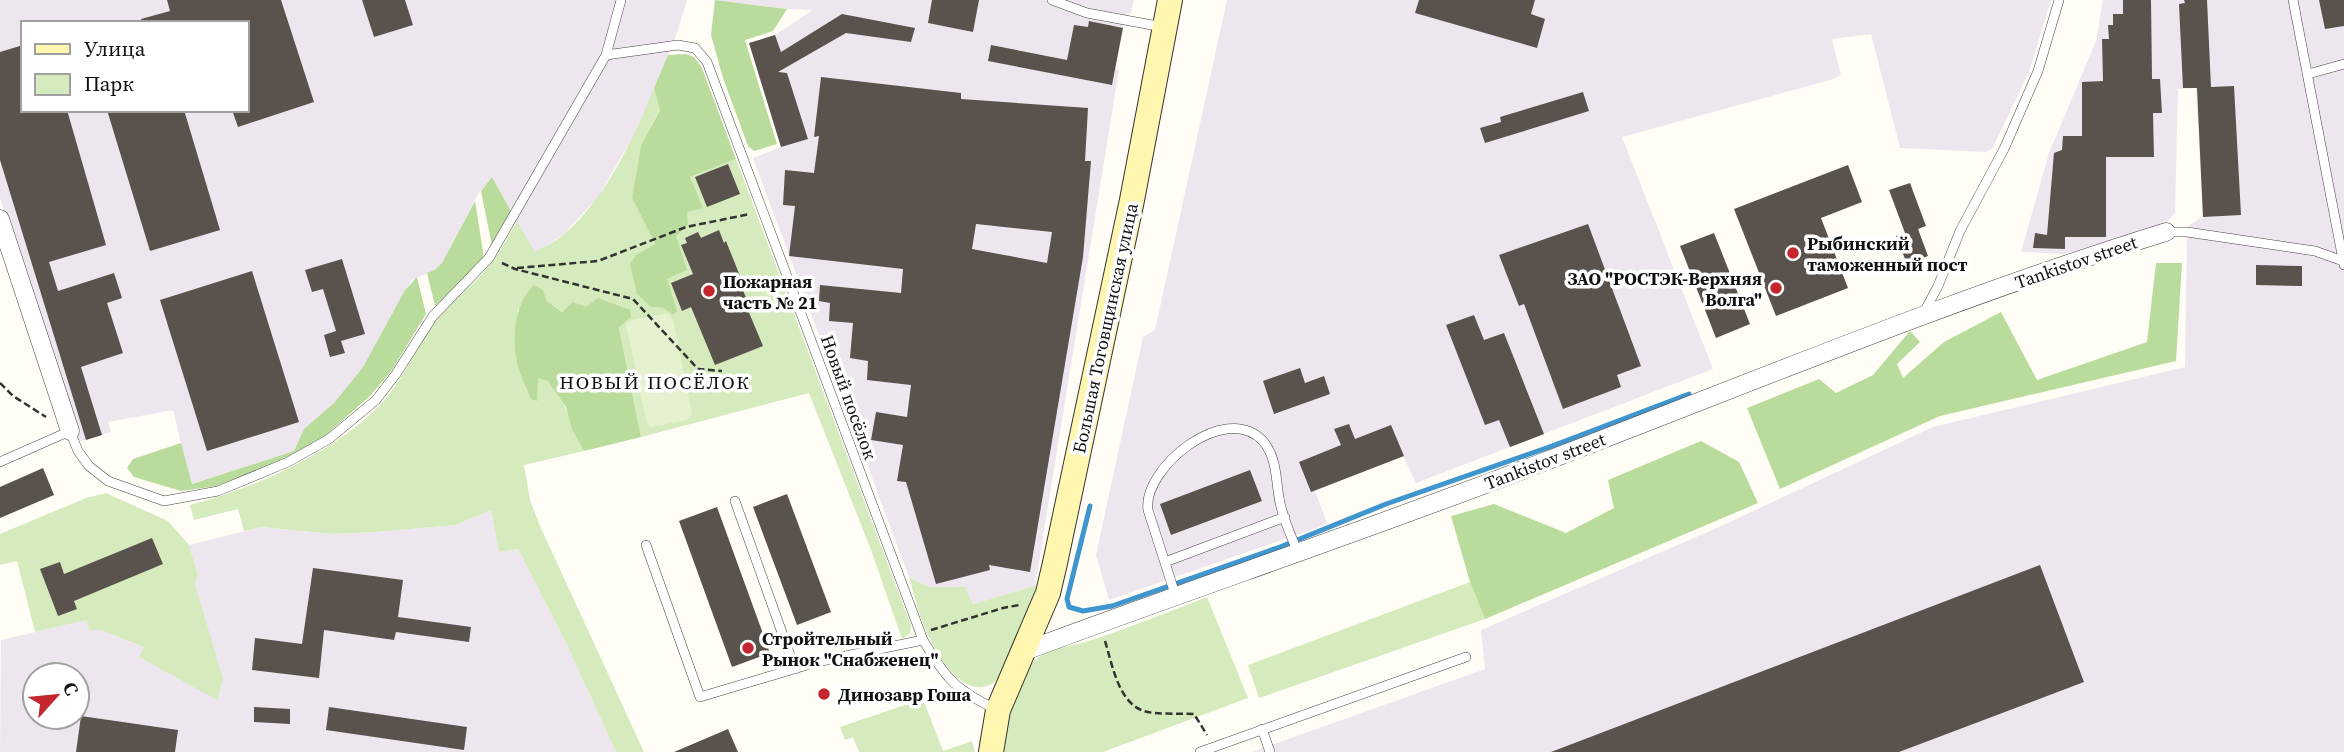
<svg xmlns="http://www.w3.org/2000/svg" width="2344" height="752" viewBox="0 0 2344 752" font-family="'Source Serif 4',serif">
<rect width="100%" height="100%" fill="#fffdf5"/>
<path fill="#eee6ef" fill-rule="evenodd" d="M0,0H687L677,33L638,128L598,197L563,235L535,253L492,177L478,194L442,263L434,270L412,280L405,290L363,367L334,403L304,429L294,451L191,484L173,410L108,422L111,432L79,442L0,198ZM23,23H247V110H23Z
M715,0H1134L1131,13L1125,16L1115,68L1119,70L1035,586L973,604L965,587H929L909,577L753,158L781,147L749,43L775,35L813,10L787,9Z
M1227,0H2051L2029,72L1992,149L1986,152L1900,148L1871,34L1832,39L1841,75L1834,79L1622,137L1713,369L1416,483L1403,456L1315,491L1327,523L1322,526L1109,600L1096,555L1143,337L1155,330Z
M2103,0H2344V752H1252L1485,669L1481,630L1717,528L1933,427L2185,367L2187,227L2203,216L2196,88L2178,89L2175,213L2164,225L2065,254L2021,252L2049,153L2096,41Z
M491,510L499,552L518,549L566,643L616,752H0L1,640L87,620L101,630L144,647L140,657L195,584L198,575L189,545L261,527L331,534L376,532L456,525ZM35,675H77V717H35Z"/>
<path fill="#d5ebbd" d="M654,88L660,109L641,145L632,198L655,244L637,254L651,307L663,308L673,315L666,279L676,236L687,212L690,177L736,159L911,626L910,633L902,639L871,550L809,393L641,437L619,326L623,322L586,307L563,312L547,301L543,290L518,310L516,357L523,379C530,378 539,377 546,380C561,388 575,434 584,451L524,465L530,500L540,526L644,752H616L566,643L518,549L499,552L491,510L456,525L376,532L331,534L261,527L244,531L238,509L194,520L190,505C255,488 333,454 381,404C405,378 418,343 440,316C455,298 474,284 489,266C500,253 508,236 517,221L535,252C544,247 555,242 563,235C605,200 634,138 654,88Z
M106,493L168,521L189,545L198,575L195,584L223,679L217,700L139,657L144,647L101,630H89L87,620L35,632L17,561L0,565V534L86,498Z
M909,577L929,587H965L973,604L1035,586L1042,589C1032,613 1020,647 1007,668C977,713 945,669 930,639C920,620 915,597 909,577Z
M1470,582L1485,619L1259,698L1248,665Z
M1207,597L1248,698L1103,752H1000C1005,724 1014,676 1038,658C1054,646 1072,647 1089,641C1129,628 1168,612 1207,597Z
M923,699L943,751L972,741L975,752H859L853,737L845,740L840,727Z"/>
<path fill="#b9dc9c" d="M715,0L787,9L773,31L745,40L777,144L754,151L748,146L723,78L711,35Z
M686,54L694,57L702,68L736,159L690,177L703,208L687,212L688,225L676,236L687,270L667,279L677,311L673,315L663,308L651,307L637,294L630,264L637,254L655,244L632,198L641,145L660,110L654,88L668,55Z
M492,177L511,211L492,246L481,191Z
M475,201L484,258L435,306L427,273L434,270L442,263Z
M2156,263H2182L2176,361L1940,416L1780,489L1747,408L1819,379L1836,393L1873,375L1910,331L1920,342L1897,364L1903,378L1944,342L2001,312L2037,380L2147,342Z
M417,277L426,314L392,370L371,395L325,436L287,458L217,486L181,491L134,477L127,468L133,459L181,443L192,484L294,451L304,429L334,403L363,367L405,290Z
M534,285L543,290L547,301L562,312L573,302L586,307L598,298L630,310L631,317L619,327L641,437L584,451L572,429L566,407L548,381L538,378L537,401L531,399C526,386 518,371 516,357C512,334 516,302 534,285Z
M1701,441L1739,462L1758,503L1485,619L1470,582L1451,516L1494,504L1566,533L1614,508L1608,480Z"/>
<path fill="#e6f2cf" d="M664,314H668L673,320L692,414L687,420L650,427L646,420L626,324L632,320Z"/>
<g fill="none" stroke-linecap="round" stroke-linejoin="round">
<path stroke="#3f96cf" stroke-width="5" d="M1090,506L1067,599L1069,607L1083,611L1112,606L1280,547L1386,504L1552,446L1689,394"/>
</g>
<path fill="#5a524d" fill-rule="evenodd" d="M167,0H281L314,102L238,127L232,110H247V23H142L141,19L170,11Z
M362,0H405L413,25L374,37Z
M932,0H979L973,32L928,23Z
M1419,0H1535L1531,14L1545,19L1537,48L1415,13Z
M2123,0H2151L2152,79H2160L2162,113H2153L2154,157H2106V237H2065V249L2033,248L2035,233L2047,235L2054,153L2062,150L2063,136H2082V82L2103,81L2102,39H2109L2108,25H2113V14H2123Z
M2184,0H2207L2211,87L2234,86L2241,215L2203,217L2197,88H2183L2179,4L2185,3Z
M2319,0H2344V26L2325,29Z
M842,14L915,28L911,42L846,33L778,72L787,73L808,139L781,147L749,43L775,35L781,52Z
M1089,21L1123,28L1112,85L988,61L991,45L1067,60L1074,25L1088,27Z
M23,45V110H67L106,245L49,262L58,291L114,273L122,298L107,303L123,353L81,367L102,435L86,440L0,160V52Z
M821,77L961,93V99L1088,108L1085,161H1091L1083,257L1030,572L989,565L990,570L936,584L906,482L897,481L903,445L871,440L876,412L907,417L911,385L867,380L868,361L850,358L853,323L829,321L830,303L819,301L820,285L901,293L903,269L789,256L795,206L783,205L785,170L814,173L819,136L814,137ZM976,224L1052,232L1047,263L972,249Z
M1583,92L1589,111L1485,143L1480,128L1501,122L1500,117Z
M107,110H184L220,230L150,251Z
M728,164L740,194L707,207L695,177Z
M1848,165L1862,202L1821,218L1848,288L1776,316L1734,209Z
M1910,183L1926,226L1918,229L1928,256L1907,264L1896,236L1905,233L1889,190Z
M1588,224L1641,366L1617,375L1621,387L1563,409L1524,304L1519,306L1499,255Z
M719,230L724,243L726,241L740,276L737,277L748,302L745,303L763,346L715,365L691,307L682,311L671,283L693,274L681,245L687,243L685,238L698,232L701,238Z
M1714,233L1750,324L1716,338L1680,246Z
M342,259L365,334L341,341L345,353L330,357L324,335L336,331L323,289L312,292L305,270Z
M2256,265L2302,266V286L2256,285Z
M252,271L299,422L207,451L160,300Z
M1474,315L1484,340L1504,333L1544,434L1510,447L1499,420L1485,425L1446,325Z
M1300,368L1305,383L1324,376L1330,394L1274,414L1263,381Z
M1349,424L1355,439L1391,425L1404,456L1311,492L1299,462L1341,445L1334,429Z
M43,468L54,495L0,518V487Z
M1250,470L1262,501L1171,535L1160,504Z
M787,494L831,612L797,625L753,507Z
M717,507L770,653L732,667L679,521Z
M152,538L163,564L74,601L77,609L58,616L40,569L60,562L64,574Z
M2040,565L2084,682L1899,752H1551Z
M313,568L403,580L398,617L471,627L469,642L396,632L394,640L324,630L319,678L252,670L255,638L302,644Z
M254,707L290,709V724L254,722Z
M329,707L467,727L464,750L326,730Z
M81,716L178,730L175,752H76Z
M728,729L738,752H674Z"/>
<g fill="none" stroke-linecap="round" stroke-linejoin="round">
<g stroke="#444" stroke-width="10">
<path id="lane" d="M1052,0L1087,13L1163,27
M2293,0L2344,265
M606,55L678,45L695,48L707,62L923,640C947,679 953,688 995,709
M2308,74L2344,64
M2166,232H2187L2315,251L2343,261
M1923,314L1938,286L1960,231L2004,149L2038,71L2059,0
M0,462L70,431L78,451L89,466L108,481L164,501L218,491L288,462L329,439L376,400L396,374L433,316L489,258L606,55L621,0
M735,501L795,669
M646,545L700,697L817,662L923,640
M1165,562L1285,517
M1176,597L1148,510C1142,469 1225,400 1263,441C1279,460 1275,485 1281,507C1285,523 1292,538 1298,553
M1262,729L1270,752
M1200,752L1466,657"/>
</g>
<g stroke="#444" stroke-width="19">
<path id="street" d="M0,219L70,431
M1025,651C1197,587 1370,529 1541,463C1748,384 1953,298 2166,232"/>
</g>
<g stroke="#333" stroke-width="26">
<path id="secondary" d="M991,752L998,710L1048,593L1055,563L1132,200L1170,0"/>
</g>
<path stroke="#333" stroke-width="2.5" stroke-dasharray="7 3.5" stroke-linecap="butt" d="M502,263L515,269L633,299L698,369L722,371
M517,268L598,261L686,227L750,214
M0,383L13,396L46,417
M931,630L1003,608L1019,605
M1105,641C1112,663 1118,703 1144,711C1156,715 1180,713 1194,714L1207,735"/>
<use href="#lane" stroke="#fff" stroke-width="9"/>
<use href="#street" stroke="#fff" stroke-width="18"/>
<use href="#secondary" stroke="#fff6b0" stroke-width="24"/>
</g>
<g fill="#c4262e" stroke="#fff" stroke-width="2.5">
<circle cx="1793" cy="253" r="7"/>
<circle cx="1776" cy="288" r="7"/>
<circle cx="709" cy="291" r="7"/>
<circle cx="748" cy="648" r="7"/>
<circle cx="824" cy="694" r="7"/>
</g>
<g text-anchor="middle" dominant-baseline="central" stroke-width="7" stroke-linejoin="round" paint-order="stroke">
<g font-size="18" font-weight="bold" fill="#111" stroke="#fff" text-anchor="start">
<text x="1807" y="243">Рыбинский<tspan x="1807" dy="21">таможенный пост</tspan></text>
<text x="1762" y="278" text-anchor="end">ЗАО "РОСТЭК-Верхняя<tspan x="1762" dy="21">Волга"</tspan></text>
<text x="723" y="281">Пожарная<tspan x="723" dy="21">часть № 21</tspan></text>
<text x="762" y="638">Стройтельный<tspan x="762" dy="21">Рынок "Снабженец"</tspan></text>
<text x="838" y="694">Динозавр Гоша</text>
</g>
<g font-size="18" fill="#111" stroke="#fff">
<text transform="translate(2076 262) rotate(-19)">Tankistov street</text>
<text transform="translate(1105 328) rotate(-78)">Большая Тоговщинская улица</text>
<text transform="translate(849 397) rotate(70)">Новый посёлок</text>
<text transform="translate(1545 461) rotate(-21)">Tankistov street</text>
</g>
<g font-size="19" letter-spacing="2" fill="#111" stroke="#fff">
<text x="655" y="382">НОВЫЙ ПОСЁЛОК</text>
</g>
</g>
<rect x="21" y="21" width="228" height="91" fill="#ffffff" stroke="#a0a0a0" stroke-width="2"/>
<rect x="35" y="44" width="35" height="10" fill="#fff6b0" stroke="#a0a0a0" stroke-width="2"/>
<text x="84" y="56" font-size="21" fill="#111111">Улица</text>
<rect x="35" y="74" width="35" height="21" fill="#d5ebbd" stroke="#a0a0a0" stroke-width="2"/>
<text x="84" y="91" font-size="21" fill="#111111">Парк</text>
<g transform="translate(56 696) rotate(63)"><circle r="33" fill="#ffffff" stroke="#a0a0a0" stroke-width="2"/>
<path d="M0-5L12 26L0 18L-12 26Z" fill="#c4262e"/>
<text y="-10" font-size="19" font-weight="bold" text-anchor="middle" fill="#111111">С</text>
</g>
</svg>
